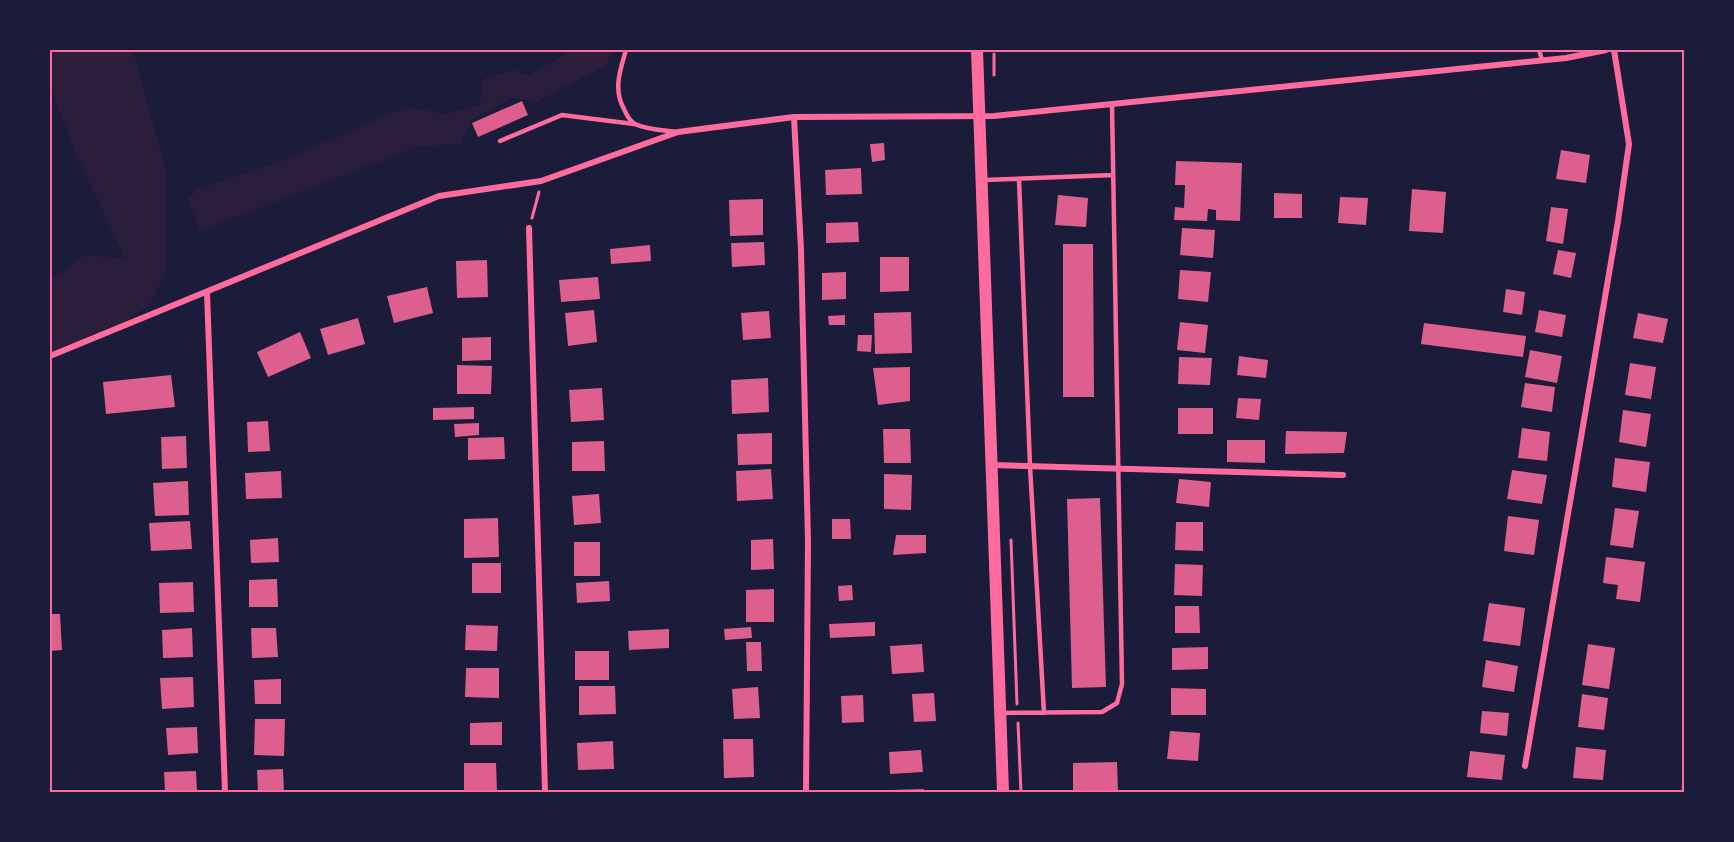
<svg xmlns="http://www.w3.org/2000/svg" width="1734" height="842" viewBox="0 0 1734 842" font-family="'Source Serif 4',serif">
<rect width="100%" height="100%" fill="#1b1b3a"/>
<path fill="#2a1e3b" d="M50,50H133L167,175L166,271L150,305L116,328L50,353V278L63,273L84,255L125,258L76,154L50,86Z
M562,50H614L606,65L537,102L513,98L472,119L460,144L419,146L200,231L188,200L196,190L282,161L406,107L447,114L480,105L481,89L485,78L514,70L528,75L564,55Z"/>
<path fill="#dd5f8e" d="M522,101L528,115L478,137L472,123Z
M884,143L885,160L872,162L870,144Z
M1561,150L1590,155L1586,183L1556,179Z
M1176,161L1242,163L1240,221L1216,220V210L1208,209L1207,221L1174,220L1175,207L1184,208L1185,185H1175Z
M861,168L862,194L826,195L825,170Z
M1412,189L1446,192L1443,233L1409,231Z
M1274,193L1302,194V218H1274Z
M1058,195L1088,198L1086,227L1055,225Z
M1340,197L1368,198L1366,225L1338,223Z
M763,199V235L730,236L729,200Z
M1551,207L1568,209L1563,244L1546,241Z
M858,222L859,242L826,243V223Z
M1182,228L1215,230L1213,258L1180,255Z
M764,242L765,265L732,267L731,243Z
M1063,244H1093L1094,397H1063Z
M650,245L651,261L611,264L610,249Z
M1558,250L1576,253L1571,278L1553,274Z
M880,257H909V291L880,292Z
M487,260L488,297L457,298L456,261Z
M1180,270L1211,272L1208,302L1178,299Z
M846,272V299L822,300V273Z
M598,277L600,299L561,302L559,280Z
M427,287L433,313L394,323L387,296Z
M1506,289L1525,292L1522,315L1503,312Z
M594,310L597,342L568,346L565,313Z
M1539,310L1566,315L1562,337L1535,332Z
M769,311L771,338L743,340L741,313Z
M911,312L912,353L875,354L874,313Z
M1638,313L1668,319L1663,343L1633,338Z
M845,315V325H829L828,316Z
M358,318L365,344L328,355L320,329Z
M1180,322L1208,325L1205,353L1177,350Z
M1424,323L1526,336L1523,357L1421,344Z
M300,332L311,358L268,377L257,352Z
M858,335H872L871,352L857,351Z
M491,337V360L462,361V338Z
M1530,350L1562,356L1557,383L1525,377Z
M1239,356L1268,360L1266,378L1237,375Z
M1179,357L1212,358L1210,385L1178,384Z
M1630,363L1656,367L1651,399L1625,395Z
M457,365L492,366L491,394H457Z
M910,367V401L878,405L873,368Z
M171,375L175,407L106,414L103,382Z
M768,378L769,412L732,414L731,380Z
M1525,383L1555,387L1552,412L1521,407Z
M602,388L604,420L571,422L569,390Z
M1238,398L1261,399L1259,420L1236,418Z
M474,407V419L433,420V408Z
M1178,408H1213V434H1178Z
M1623,410L1651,414L1646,447L1619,442Z
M268,421L270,451L248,452L247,422Z
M479,423V435L455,437L454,424Z
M1522,428L1550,432L1547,461L1518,458Z
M883,429H910L911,463H884Z
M1286,431L1347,432L1344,453L1285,454Z
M772,433V464L738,465L737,434Z
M186,436L187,468L162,469L161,437Z
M504,437L505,459L468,460V438Z
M1227,440H1265V463L1227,462Z
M604,441L605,471H572V442Z
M1615,458L1650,462L1646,492L1612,487Z
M771,469L773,499L737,501L736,471Z
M1512,470L1547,475L1542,504L1507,499Z
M281,471L282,498L246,499L245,473Z
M884,474L912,475L911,510L884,509Z
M1179,479L1211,482L1209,507L1176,503Z
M188,481L189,515L155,516L153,483Z
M599,494L601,523L574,525L572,496Z
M1100,498L1106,687L1072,688L1067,499Z
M1615,508L1639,511L1633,548L1610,545Z
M1508,516L1539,520L1534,555L1504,551Z
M498,518L499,557L464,558V519Z
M832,519H850L851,539H832Z
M190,521L192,549L151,551L149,523Z
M1176,522H1203V551L1175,550Z
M896,535H926V553L893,555Z
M278,538L279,562L251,563L250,540Z
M773,539L774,569L751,570V540Z
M574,542H600V576H574Z
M1606,557L1645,562L1640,602L1616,599L1618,585L1603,583Z
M472,563H501V593H472Z
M1175,564L1203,565L1202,596L1174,595Z
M277,579L278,607H249V580Z
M609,581L610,601L577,603L576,583Z
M193,582L194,612L160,613L159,583Z
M852,585L853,600L839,601L838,586Z
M774,589V622H746V590Z
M1489,603L1525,608L1520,646L1483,641Z
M1175,606H1199L1200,633H1175Z
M50,614H60L62,650L50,651Z
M875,622V636L830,638L829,624Z
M466,625L498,626L497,651L465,650Z
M751,627L752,638L725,640L724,629Z
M192,628L193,657L163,658L162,630Z
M251,628H276L278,657L252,658Z
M669,629V648L629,650L628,631Z
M746,642H761L762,671H747Z
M922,644L924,672L892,674L890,646Z
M1588,644L1615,648L1609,689L1582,685Z
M1208,647V669L1172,670V648Z
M575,651H609V680H575Z
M1486,660L1518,666L1514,692L1482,687Z
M466,668H499V698L465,697Z
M193,677L194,707L162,709L160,678Z
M281,679V704H255L254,680Z
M579,686H615L616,714L579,715Z
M758,687L760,718L734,719L732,689Z
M1171,688L1206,689V715H1171Z
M934,693L936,721L914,722L912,694Z
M1582,694L1608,698L1604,730L1578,727Z
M863,695L864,722L842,723L841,696Z
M1482,711L1509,713L1507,736L1480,733Z
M255,719H285L284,756L254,755Z
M502,722V745H470V723Z
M197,727L198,753L168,755L166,728Z
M1170,731L1200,733L1198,761L1167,759Z
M723,739H753L754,777L724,778Z
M613,741L614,769L578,770L577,743Z
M1576,747L1606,750L1603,780L1573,778Z
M921,750L923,772L890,774L889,752Z
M1470,751L1505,755L1502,780L1467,777Z
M1117,762L1118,792H1073V763Z
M464,763H496L497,792H464Z
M283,769L284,792H258L257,770Z
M196,771L197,792H165L164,772Z
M924,789V792H890V790Z"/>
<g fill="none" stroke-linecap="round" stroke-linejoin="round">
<path stroke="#ff6b9d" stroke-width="3" d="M994,54V75
M532,218L539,192
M1011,540L1017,704
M1018,723L1021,792"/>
<path stroke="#ff6b9d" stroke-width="4.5" d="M626,50C620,71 613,89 624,109C626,114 630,121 635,124C647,130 664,130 678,132
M1539,50L1542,60
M500,141L562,115L634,124
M1019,179L1030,466L1044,713
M984,180L1113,175
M1000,713L1102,712L1117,703L1122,684L1112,104"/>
<path stroke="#ff6b9d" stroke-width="6" d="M794,117L801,250L808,541L806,792
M529,228L545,792
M207,292L225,792
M50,356L439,196L541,181L678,132L794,117L994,116L1566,58L1606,50
M992,465L1343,475
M1525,766L1618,221L1629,144L1614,50"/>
<path stroke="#ff6b9d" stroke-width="12" d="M977,50L1003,792"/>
</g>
<rect width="1734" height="842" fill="none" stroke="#1b1b3a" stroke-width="102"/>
<rect x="51" y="51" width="1632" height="740" fill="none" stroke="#ff6b9d" stroke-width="2"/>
</svg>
